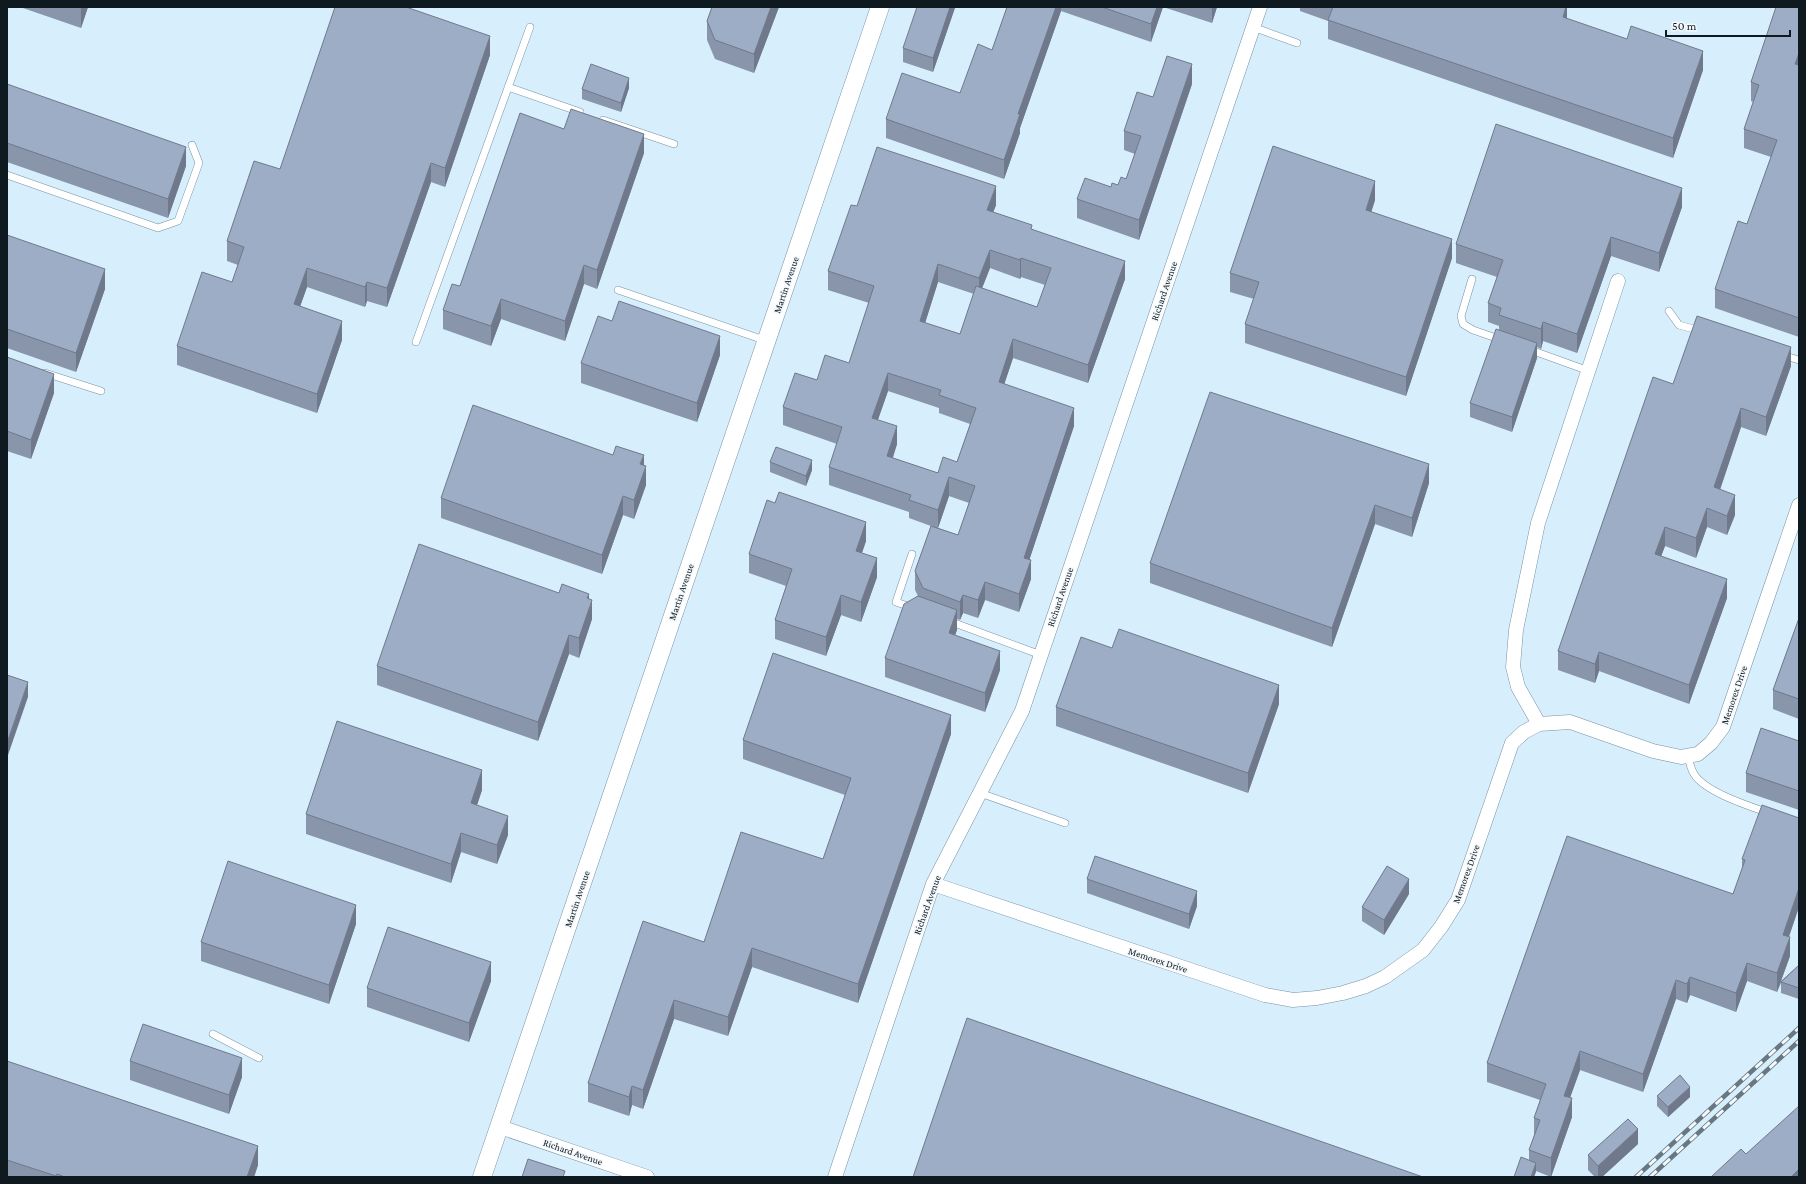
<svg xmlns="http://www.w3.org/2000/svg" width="1806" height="1184" viewBox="0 0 1806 1184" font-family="'Crimson Pro',serif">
<rect width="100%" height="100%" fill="#d7eefd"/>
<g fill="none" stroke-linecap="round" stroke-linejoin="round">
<g stroke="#7892a3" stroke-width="8">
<path id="service" d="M1253,27L1297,43
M508,87L580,112
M603,120L674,144
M7,175L158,228L178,221L199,163L192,145
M1472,279L1461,316L1463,324L1473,330L1502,340
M618,290L767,341
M1669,311L1679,325L1701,331
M416,342L530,27
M1528,349L1589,371
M1782,355L1799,360
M45,373L101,391
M912,554L896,602L913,608
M949,621L1041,655
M1688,756C1689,761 1691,769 1694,774C1705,792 1749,806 1769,813
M980,793L1065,823
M213,1034L259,1058"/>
</g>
<g stroke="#7892a3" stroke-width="15">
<path id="minor" d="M1539,724L1518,687L1513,667L1516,630L1538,523L1618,281
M933,884L1265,995L1293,1000L1317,998L1343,993L1366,986L1385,977L1423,950L1441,927L1458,900L1512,743L1524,732L1539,724L1570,722L1653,751L1681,757L1698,754L1711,743L1723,727L1799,505
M500,1127L647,1177
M835,1177L933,884L1022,711L1260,7"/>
</g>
<g stroke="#7892a3" stroke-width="19">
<path id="tertiary" d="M482,1177L880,7"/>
</g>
<use href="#service" stroke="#fff" stroke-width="7"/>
<use href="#minor" stroke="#fff" stroke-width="14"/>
<use href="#tertiary" stroke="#fff" stroke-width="18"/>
<g stroke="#687882" stroke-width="4.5">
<path id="rail" d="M1636,1177L1799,1028
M1650,1177L1799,1041"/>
</g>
<use href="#rail" stroke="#f3f8fc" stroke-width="3" stroke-dasharray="9" stroke-linecap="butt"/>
</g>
<path fill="#8895aa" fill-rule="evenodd" d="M20,7H88L81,28Z
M712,7H779L754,73L715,59L707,40V21Z
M955,7L933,72L903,62V48Z
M1007,7H1163L1151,42L1061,11L1020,128V133L1004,179L886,138V119L960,93L992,50Z
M1163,7H1217L1212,23Z
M1300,7H1567V19L1703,70L1673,158L1328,39V21L1300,11Z
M1799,7V337L1715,308V289L1747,224L1771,157L1744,148V129L1753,102L1751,101V82Z
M490,55L445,187L431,182L387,307L367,301L365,307L307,287L300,306L342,340L317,413L177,365V346L232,282L238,265L227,261V241L280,169Z
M7,84L186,166L168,218L7,162Z
M1192,84L1139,240L1077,218V199L1111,187L1118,185L1126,179L1135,154L1124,150V131L1153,97Z
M629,88L621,112L582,99V89Z
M564,129L644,153L597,289L584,284L565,341L501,319L491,346L443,329V310L460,286Z
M1375,200L1371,212L1452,258L1406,396L1245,343V324L1254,299L1230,292V273Z
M996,205L993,212L1032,229L1125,279L1088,383L1013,358L1004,384L1074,426L1029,560L1031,579L1019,612L985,600L978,618L963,613L960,620L957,619V630L955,635L1000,670L985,712L885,677V658L918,596L915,590V571L931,526L909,518V512L829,485V467L837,444L783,425V407L817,380L849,363L869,303L828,290V271L857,206ZM990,268L1020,279L1021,277L1045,285L1037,307L982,288ZM938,282L974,294L960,334L925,323ZM888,391L939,408V413L970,424L957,462L938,473L893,458L897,444L878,420ZM949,496L969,503L958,535L938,528Z
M1682,207L1659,272L1611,256L1577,353L1543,341L1541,349L1537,347V358L1512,432L1470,417V403L1499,330V326L1488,322V303L1497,277L1456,263V244Z
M7,235L105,289L76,372L7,348Z
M612,321L720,355L697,422L581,383V363Z
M7,357L54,393L31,459L7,451Z
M1791,366L1766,436L1741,427L1720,490L1735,515L1727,535L1707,527L1696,558L1665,546L1661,556L1727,598L1689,704L1599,671L1595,683L1558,670V651L1673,384Z
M770,462L812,470L806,486L770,472Z
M644,465L646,485L634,519L623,515L602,574L441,518V498Z
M1429,483L1412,537L1375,524L1332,647L1150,583V563Z
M866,541L862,553L877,577L861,622L841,615L826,656L775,639V620L786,586L749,573V554Z
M559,593L589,599L592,619L579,658L569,654L538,741L377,685V666Z
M1799,618V719L1773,709V690Z
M1112,648L1279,704L1248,793L1056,726V707Z
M951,734L858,1003L752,967L728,1036L674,1019L643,1109L632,1105L629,1116L588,1102V1083L704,942L823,859L845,795L743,759V740Z
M1799,741V810L1746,792V773Z
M482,790L477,805L508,835L497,864L461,852L451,883L306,834V814Z
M1799,818V907L1789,937L1790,956L1781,981L1799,965V999L1781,993V983L1777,992L1747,981L1736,1012L1690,995L1687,1003L1676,999L1643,1092L1580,1070L1570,1098L1572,1117L1551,1177L1536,1171V1172L1529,1160V1150L1534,1136V1118L1540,1100L1487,1082V1063L1733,894L1742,870V859Z
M1087,879L1197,906L1189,929L1087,893Z
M1409,894L1384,935L1362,921V907Z
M356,924L329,1004L201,961V942Z
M491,981L469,1042L367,1007V988Z
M7,1061L258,1165L254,1177H7Z
M130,1061L242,1077L229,1114L130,1080Z
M1657,1096L1690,1097L1668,1117L1657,1106Z
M1638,1144L1602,1177H1595L1588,1170V1155Z"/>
<path fill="#6f798b" d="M81,7H88L81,28Z
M771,7H779L754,73V54Z
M950,7H955V8L933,72V58Z
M1056,7H1061V11L1020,128V133L1004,179V160L1018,114Z
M1157,7H1163L1151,42V24Z
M1212,7H1217L1212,23Z
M1566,7H1567V23L1563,17Z
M490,36V55L445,187V168Z
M1703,51V70L1673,158V138Z
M1799,53V72L1795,64Z
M1192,64V84L1139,240V220Z
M629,78V88L621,112V103Z
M644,134V153L597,289V270Z
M186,147V166L168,218V199Z
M431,163V182L387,307V288Z
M1375,181V200L1366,229V210Z
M996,186V205L987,229V210Z
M1682,188V207L1659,272V253Z
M1611,237V256L1577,353V334Z
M1452,239V258L1406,396V377Z
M990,250V268L979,296V278Z
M1021,258V277L1020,279V260Z
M1125,261V279L1088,383V365Z
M938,264V282L920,339V321Z
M584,265V284L565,341V321Z
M307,268V287L294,324V304Z
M105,269V289L76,372V353Z
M367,282V301L365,307V287Z
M501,299V319L491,346V326Z
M342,321V340L317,413V394Z
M1543,322V341L1541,349V329Z
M720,336V355L697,422V403Z
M1013,339V358L999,400V382Z
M1537,343V358L1512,432V417Z
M1791,347V366L1766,436V417Z
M888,373V391L872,436V418Z
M54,374V393L31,459V440Z
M1074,408V426L1024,576V558Z
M1741,408V427L1714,507V487Z
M897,426V444L887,474V456Z
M644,455V473L646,466V485L634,519V500L640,464Z
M812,460V470L806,486V476Z
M1429,464V483L1412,537V518Z
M949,477V496L938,528V510Z
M1735,495V515L1727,535V516Z
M623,496V515L602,574V555Z
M1375,505V524L1332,647V628Z
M1707,508V527L1696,558V538Z
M866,522V541L856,570V551Z
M1665,527V546L1655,573V554Z
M877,558V577L861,622V602Z
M1031,560V579L1019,612V594Z
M1727,579V598L1689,704V685Z
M985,582V600L978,618V600Z
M589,594V611L592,600V619L579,658V638L587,598Z
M841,595V615L826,656V637Z
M963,595V613L960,620V602Z
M957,610V630L949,652V633Z
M569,635V654L538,741V722Z
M1000,651V670L985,712V693Z
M1599,652V671L1595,683V664Z
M28,682V697L7,758V743Z
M1279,685V704L1248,793V773Z
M951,715V734L858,1003V984Z
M482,770V790L471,823V803Z
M508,816V835L497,864V845Z
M461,833V852L451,883V864Z
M1409,879V894L1384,935V920Z
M1799,888V907L1783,953V935Z
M1197,891V906L1189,929V914Z
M356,905V924L329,1004V985Z
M8,920V935L7,937V923Z
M1790,937V956L1777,992V973Z
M752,948V967L728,1036V1017Z
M491,962V981L469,1042V1023Z
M1747,963V981L1736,1012V993Z
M1690,977V995L1687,1003V984Z
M1676,980V999L1643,1092V1074Z
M674,1000V1019L643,1109V1090Z
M1580,1051V1070L1564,1114V1096Z
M242,1058V1077L229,1114V1095Z
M632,1086V1105L629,1116V1097Z
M1690,1087V1097L1668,1117V1107Z
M1572,1098V1117L1551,1177V1158Z
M1638,1129V1144L1602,1177H1598V1166Z
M258,1146V1165L254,1177H247Z
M1536,1163V1172L1534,1177H1531Z
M1799,1169V1177H1791Z"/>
<path fill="#9eadc6" stroke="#6f798b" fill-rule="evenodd" d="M335,7H406L490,36L445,168L431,163L387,288L367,282L365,287L307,268L294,304L342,321L317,394L177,346L202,272L232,282L244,247L227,241L254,161L280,169Z
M712,7H771L754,54L715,40L707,21Z
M917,7H950L933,58L903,48Z
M1007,7H1056L1018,114H1020L1004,160L886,119L902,73L960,93L978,44L992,50Z
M1102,7H1157L1151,24Z
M1333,7H1566L1563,17L1627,39L1631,26L1703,51L1673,138L1328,20Z
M1776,7H1799V53L1795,64L1799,65V318L1715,289L1738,221L1747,224L1777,140L1744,129L1759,85L1751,82Z
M1167,56L1192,64L1139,220L1077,199L1085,178L1111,187L1112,183L1118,185L1121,177L1126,179L1141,136L1124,131L1137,92L1153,97Z
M591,64L629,78L621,103L582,89Z
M7,84L186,147L168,199L7,143Z
M571,109L644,134L597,270L584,265L565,321L501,299L491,326L443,310L452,284L460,286L520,113L564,129Z
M1496,124L1682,188L1659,253L1611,237L1577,334L1543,322L1541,329L1499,315L1501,308L1488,303L1503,260L1456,244Z
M1273,146L1375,181L1366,210L1452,239L1406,377L1245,324L1259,282L1230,273Z
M877,147L996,186L987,210L1032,225L1031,229L1125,261L1088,365L1013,339L999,382L1074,408L1024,558L1031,560L1019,594L985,582L978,600L963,595L960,602L923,588L915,571L931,526L958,535L975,486L949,477L938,510L909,500L911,495L829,467L842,427L783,407L795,373L817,380L825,355L849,363L874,286L828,271L851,205L857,206ZM990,250L1020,260L1021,258L1051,268L1037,307L976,286L960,334L920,321L938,264L979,278ZM888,373L941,390L939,395L976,408L957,462L943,457L938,473L887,456L897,426L872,418Z
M7,235L105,269L76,353L7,329Z
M619,301L720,336L697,403L581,363L598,316L612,321Z
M1697,316L1791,347L1766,417L1741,408L1714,487L1735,495L1727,516L1707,508L1696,538L1665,527L1655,554L1727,579L1689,685L1599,652L1595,664L1558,651L1653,377L1673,384Z
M1496,329L1537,343L1512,417L1470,403Z
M7,357L54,374L31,440L7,431Z
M1210,392L1429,464L1412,518L1375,505L1332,628L1150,563Z
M473,405L613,455L616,446L644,455L640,464L646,466L634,500L623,496L602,555L441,498Z
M776,447L812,460L806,476L770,462Z
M779,492L866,522L856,551L877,558L861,602L841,595L826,637L775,620L792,569L749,554L767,500L775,503Z
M419,544L559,593L562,584L589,594L587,598L592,600L579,638L569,635L538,722L377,666Z
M918,596L957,610L949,633L1000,651L985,693L885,658L904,604Z
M1799,618V699L1773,690Z
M1119,629L1279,685L1248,773L1056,707L1081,637L1112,648Z
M773,653L951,715L858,984L752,948L728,1017L674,1000L643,1090L632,1086L629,1097L588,1083L643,921L704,942L741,832L823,859L851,778L743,740Z
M7,675L28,682L7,743Z
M337,721L482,770L471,803L508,816L497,845L461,833L451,864L306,814Z
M1761,728L1799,741V791L1746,773Z
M1762,805L1799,818V888L1783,935L1790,937L1777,973L1747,963L1736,993L1690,977L1687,984L1676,980L1643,1074L1580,1051L1564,1096L1572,1098L1551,1158L1529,1150L1540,1120L1534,1118L1546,1084L1487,1063L1567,836L1733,894L1745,860L1742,859Z
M1095,856L1197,891L1189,914L1087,879Z
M228,861L356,905L329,985L201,942Z
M1387,866L1409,879L1384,920L1362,907Z
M388,927L491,962L469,1023L367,988Z
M1799,965V988L1781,982Z
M967,1018L1423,1177H913Z
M143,1024L242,1058L229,1095L130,1061Z
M7,1061L258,1146L247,1177H65L57,1174L56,1176L7,1160Z
M1680,1075L1690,1087L1668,1107L1657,1096Z
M1799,1106V1169L1791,1177H1711L1741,1149L1746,1154Z
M1628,1119L1638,1129L1598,1166L1588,1155Z
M1521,1157L1536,1163L1531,1177H1514Z
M528,1159L565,1171L563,1177H522Z"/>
<g text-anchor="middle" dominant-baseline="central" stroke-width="3" stroke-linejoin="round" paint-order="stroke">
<g font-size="10" fill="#0f1a20" stroke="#f3f8fc">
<text transform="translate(786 285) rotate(-71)">Martin Avenue</text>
<text transform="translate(1164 291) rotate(-71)">Richard Avenue</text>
<text transform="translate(681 592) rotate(-71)">Martin Avenue</text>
<text transform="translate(1060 597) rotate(-71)">Richard Avenue</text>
<text transform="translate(1734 695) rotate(-71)">Memorex Drive</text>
<text transform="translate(1466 874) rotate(-70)">Memorex Drive</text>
<text transform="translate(577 899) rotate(-71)">Martin Avenue</text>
<text transform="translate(927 905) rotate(-70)">Richard Avenue</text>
<text transform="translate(1158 960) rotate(18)">Memorex Drive</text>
<text transform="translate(573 1152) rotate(19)">Richard Avenue</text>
</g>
</g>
<rect width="1806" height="1184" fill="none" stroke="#0f1a20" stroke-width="16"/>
<path d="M1666 30v6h124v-6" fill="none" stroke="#0f1a20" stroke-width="2"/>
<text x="1672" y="30" font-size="12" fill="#0f1a20" stroke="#f3f8fc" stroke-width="3" paint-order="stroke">50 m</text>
</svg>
